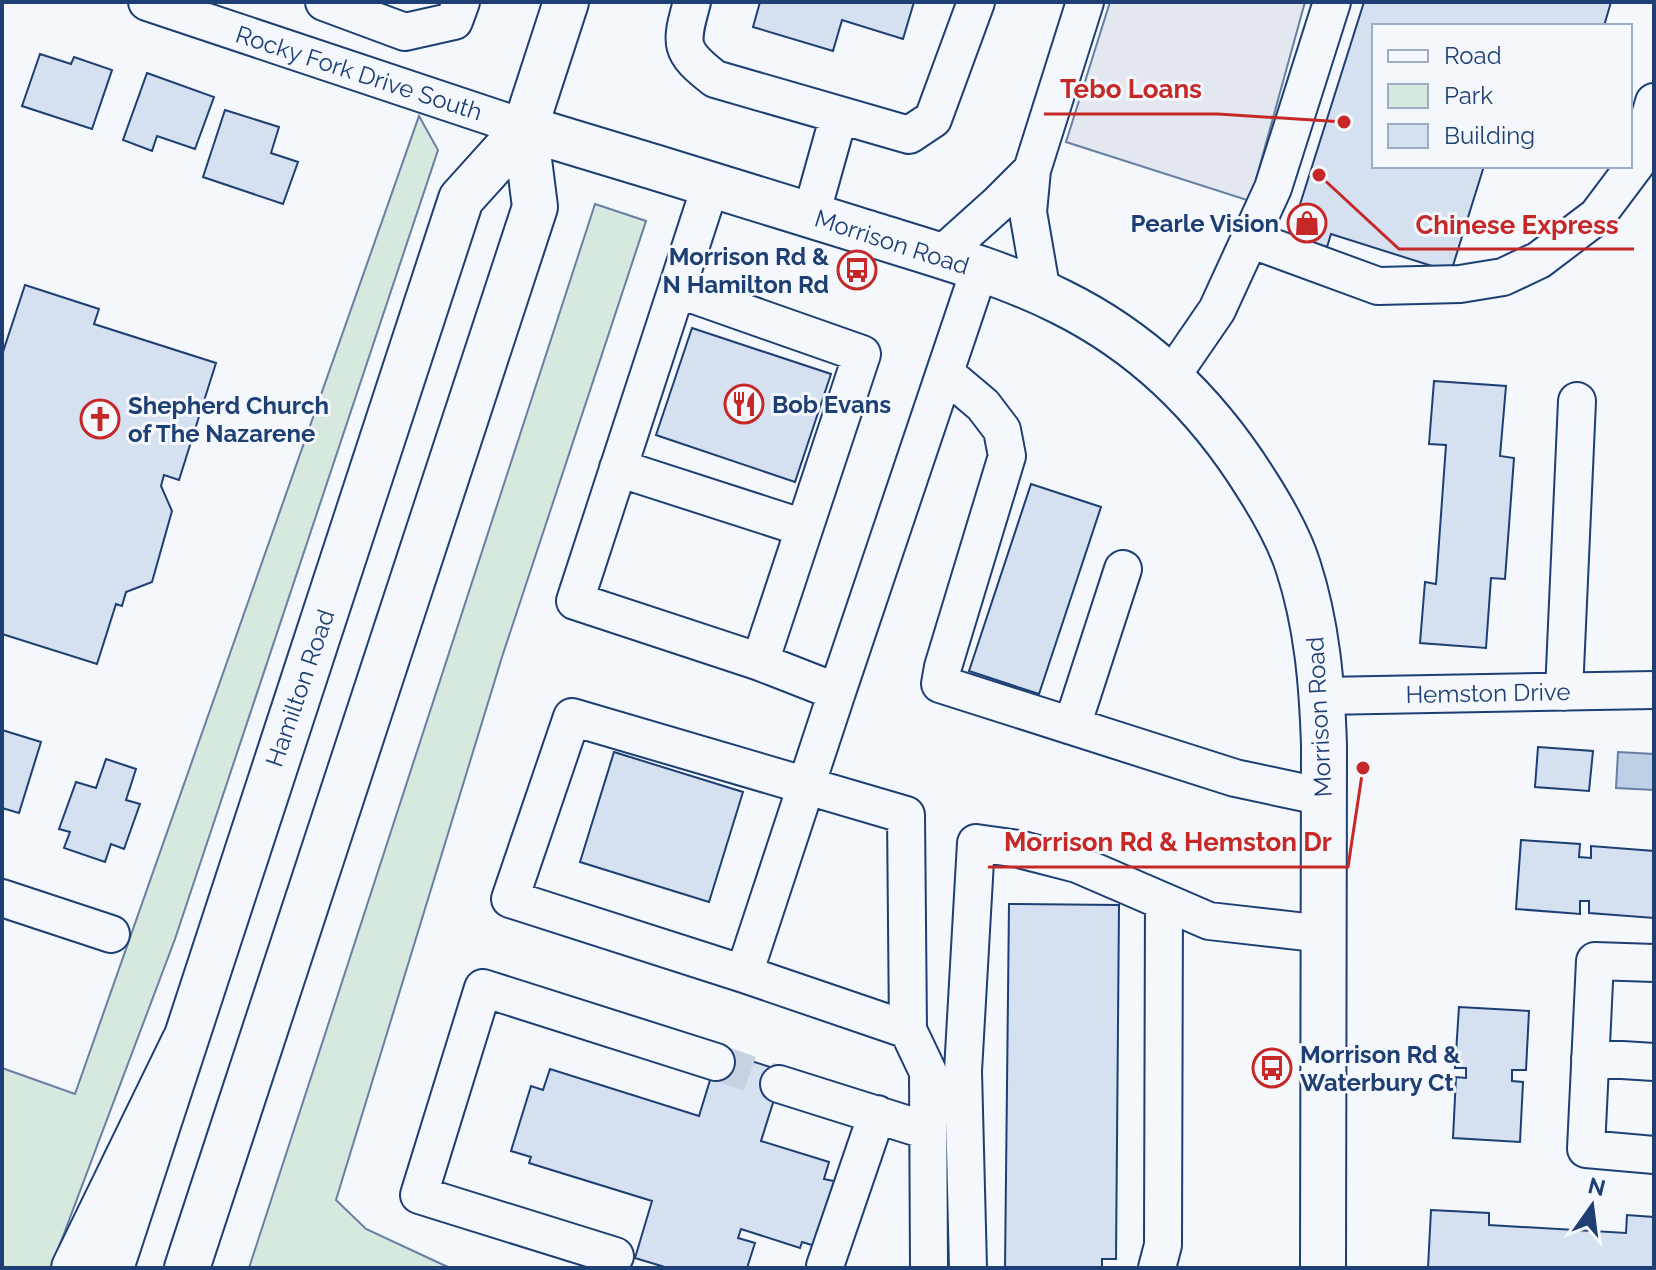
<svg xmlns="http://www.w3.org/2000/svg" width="1656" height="1270" viewBox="0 0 1656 1270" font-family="Raleway,sans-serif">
<rect width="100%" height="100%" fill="#f4f7fb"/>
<path fill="#d7e8df" stroke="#687fa3" stroke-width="2" d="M419,116L438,150L175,939L51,1268H2V1068L75,1094Z
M595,204L646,221L502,657L336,1200L366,1229L450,1268H249Z"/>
<path fill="#e3e8f0" stroke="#687fa3" stroke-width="2" d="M1110,2H1305L1250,201L1066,142Z"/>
<path fill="#bed0e5" stroke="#687fa3" stroke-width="2" d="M1618,752L1654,754V790L1616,788Z"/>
<path fill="#d5e0f0" stroke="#1d3f73" stroke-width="2" d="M760,2H914L903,39L842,20L833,51L753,27Z
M1364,2H1611L1604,26H1374V166H1484L1451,272L1331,234L1327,247L1290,236Z
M40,54L71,64L74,57L112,70L92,129L22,106Z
M147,73L214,97L195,149L157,136L152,151L123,140Z
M225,110L279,127L271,153L298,162L283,204L203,177Z
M25,285L99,309L94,324L216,363L179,480L164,475L161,486L172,511L152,582L126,592L122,606L116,604L97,664L2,634V355Z
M692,328L831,374L795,482L656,435Z
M1434,381L1506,386L1500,456L1514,458L1505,579L1491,578L1486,648L1420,643L1425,582L1436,584L1446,445L1429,444Z
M1031,484L1101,507L1039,694L969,671Z
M2,730L41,742L19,813L2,808Z
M1538,747L1593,751L1589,791L1535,787Z
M614,752L743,792L709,902L580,862Z
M106,759L136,769L126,800L140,804L124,849L111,844L105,862L64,848L70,832L59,829L76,782L96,788Z
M1521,840L1580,844L1579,857L1591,858V846L1654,851V918L1589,913V901H1580V914L1516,909Z
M1009,904L1119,905L1116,1259H1102V1268H1005Z
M1459,1007L1529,1011L1526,1070H1512V1081L1523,1082L1520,1142L1453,1138L1456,1077L1466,1078V1068H1455Z
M719,1051L783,1071L761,1141L829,1162L824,1179L838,1182L818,1247L802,1242L800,1248L741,1229L738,1238L755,1243L747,1268H668L635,1258L652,1201L529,1163L531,1157L511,1151L531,1086L543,1090L550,1069L699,1116Z
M1431,1210L1489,1213V1225L1626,1233L1627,1215L1654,1217V1268H1428Z"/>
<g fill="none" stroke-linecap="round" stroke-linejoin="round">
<path stroke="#c9d2e0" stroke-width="36" stroke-dasharray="36 18" stroke-linecap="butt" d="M716,1062L779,1084"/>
<g stroke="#1d3f73" stroke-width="40">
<path id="minor" d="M147,2L525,128
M324,2L405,32L454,21L461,2
M692,2C680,45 679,51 715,79L909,135L933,119L976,2
M711,184L575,601L760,662L837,692L979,271
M811,215L839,115
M1250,239L1378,286L1460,284L1503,277L1539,260L1597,216L1636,164L1654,102
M939,257L998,204L1032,170
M677,289L862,354L760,662
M1042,293L1028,212L1032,170L1085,2
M945,373L983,405L1002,430L1007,456L943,667L940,684L1235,778L1324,797
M1171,377L1217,310L1273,188L1332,2
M618,468L804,528
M1564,692L1577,401
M1322,696L1654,690
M1072,726L1123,569
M2,898L111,934
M1654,963L1595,961L1586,1149L1654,1155
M744,974L837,692
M908,1030L744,974L510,899L572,717L906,815L908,1030L928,1072L929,1268
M1590,1058L1654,1062
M779,1084L928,1131
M615,1256L419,1195L483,988L716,1062
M825,1266L877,1114
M968,1268L963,1071L976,843L1019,849L1077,864L1209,921L1324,934
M1157,1268L1163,1245L1164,902"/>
</g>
<g stroke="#1d3f73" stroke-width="48">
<path id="major" d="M525,128C635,161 746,195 855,229C921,250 1000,271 1061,302C1144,343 1208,406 1257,485C1273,510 1289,538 1298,566C1317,624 1322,684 1324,745L1323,1268
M111,1268L461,199L525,128L566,2
M187,1268L535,207L525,128"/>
</g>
<g stroke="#1d3f73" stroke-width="48">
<path id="highway" d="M74,1268L184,1042"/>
</g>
<use href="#minor" stroke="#f4f7fb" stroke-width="36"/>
<use href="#major" stroke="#f4f7fb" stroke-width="44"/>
<use href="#highway" stroke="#f4f7fb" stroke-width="44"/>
</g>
<defs>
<g id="shop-ring" transform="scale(2)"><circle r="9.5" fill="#f4f7fb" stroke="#c62828" stroke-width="1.5"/><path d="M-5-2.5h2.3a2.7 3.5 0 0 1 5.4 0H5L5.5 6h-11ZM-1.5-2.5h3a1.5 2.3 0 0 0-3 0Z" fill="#c62828"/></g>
<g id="bus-ring" transform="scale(2)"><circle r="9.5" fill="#f4f7fb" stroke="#c62828" stroke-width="1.5"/><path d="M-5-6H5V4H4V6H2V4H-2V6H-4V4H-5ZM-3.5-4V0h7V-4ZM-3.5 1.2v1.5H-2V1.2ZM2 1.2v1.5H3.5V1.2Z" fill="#c62828"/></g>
<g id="restaurant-ring" transform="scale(2)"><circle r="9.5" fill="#f4f7fb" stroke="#c62828" stroke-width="1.5"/><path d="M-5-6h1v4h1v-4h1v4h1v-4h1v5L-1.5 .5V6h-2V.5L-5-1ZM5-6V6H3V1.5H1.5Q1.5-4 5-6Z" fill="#c62828"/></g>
<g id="church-ring" transform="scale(2)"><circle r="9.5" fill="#f4f7fb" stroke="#c62828" stroke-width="1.5"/><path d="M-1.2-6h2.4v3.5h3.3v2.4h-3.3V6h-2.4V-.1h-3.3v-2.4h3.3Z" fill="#c62828"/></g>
</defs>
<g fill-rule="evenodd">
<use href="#shop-ring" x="1307" y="223"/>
<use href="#bus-ring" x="857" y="270"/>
<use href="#restaurant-ring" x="744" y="404"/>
<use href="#church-ring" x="100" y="419"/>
<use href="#bus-ring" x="1272" y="1068"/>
</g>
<g text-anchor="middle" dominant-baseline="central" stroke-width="6" stroke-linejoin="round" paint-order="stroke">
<g font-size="24" fill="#1d3f73" stroke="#f4f7fb">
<text transform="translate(359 73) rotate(18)">Rocky Fork Drive South</text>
<text transform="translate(892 242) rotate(18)">Morrison Road</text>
<text transform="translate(300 688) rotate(-71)">Hamilton Road</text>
<text transform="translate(1488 693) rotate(-1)">Hemston Drive</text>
<text transform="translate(1319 717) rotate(-93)">Morrison Road</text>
</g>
<g font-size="24" font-weight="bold" fill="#1d3f73" stroke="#f4f7fb" text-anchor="start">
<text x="1279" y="223" text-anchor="end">Pearle Vision</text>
<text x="829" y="256" text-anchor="end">Morrison Rd &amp;<tspan x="829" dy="28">N Hamilton Rd</tspan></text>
<text x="772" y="404">Bob Evans</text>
<text x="128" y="405">Shepherd Church<tspan x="128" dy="28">of The Nazarene</tspan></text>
<text x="1300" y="1054">Morrison Rd &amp;<tspan x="1300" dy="28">Waterbury Ct</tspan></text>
</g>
</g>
<path fill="none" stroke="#c62828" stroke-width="3" d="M1344 122L1218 114H1044M1319 175L1399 249H1634M1363 768L1348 867H988"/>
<g fill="#c62828" stroke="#f4f7fb" stroke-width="3">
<circle cx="1344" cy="122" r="8"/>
<circle cx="1319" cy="175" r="8"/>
<circle cx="1363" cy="768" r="8"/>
</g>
<g font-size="26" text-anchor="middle" font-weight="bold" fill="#c62828" stroke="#f4f7fb" stroke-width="6" stroke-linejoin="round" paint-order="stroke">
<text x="1131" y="98">Tebo Loans</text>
<text x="1517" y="234">Chinese Express</text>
<text x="1168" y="851">Morrison Rd &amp; Hemston Dr</text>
</g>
<rect width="1656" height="1270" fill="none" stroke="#1d3f73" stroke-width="8"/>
<rect x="1372" y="24" width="260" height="144" fill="#f4f7fb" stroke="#9eadc5" stroke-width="2"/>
<rect x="1388" y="50" width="40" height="12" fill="#f4f7fb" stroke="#9eadc5" stroke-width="2"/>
<text x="1444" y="64" font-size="24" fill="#1d3f73">Road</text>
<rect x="1388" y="84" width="40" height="24" fill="#d7e8df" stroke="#9eadc5" stroke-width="2"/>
<text x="1444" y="104" font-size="24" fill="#1d3f73">Park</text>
<rect x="1388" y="124" width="40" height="24" fill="#d5e0f0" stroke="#9eadc5" stroke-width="2"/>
<text x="1444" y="144" font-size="24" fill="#1d3f73">Building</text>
<g transform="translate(1592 1206) rotate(14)" stroke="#f4f7fb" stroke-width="6" paint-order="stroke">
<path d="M0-6L14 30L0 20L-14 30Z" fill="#1d3f73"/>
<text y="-12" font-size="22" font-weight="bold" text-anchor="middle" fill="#1d3f73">N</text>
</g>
</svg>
